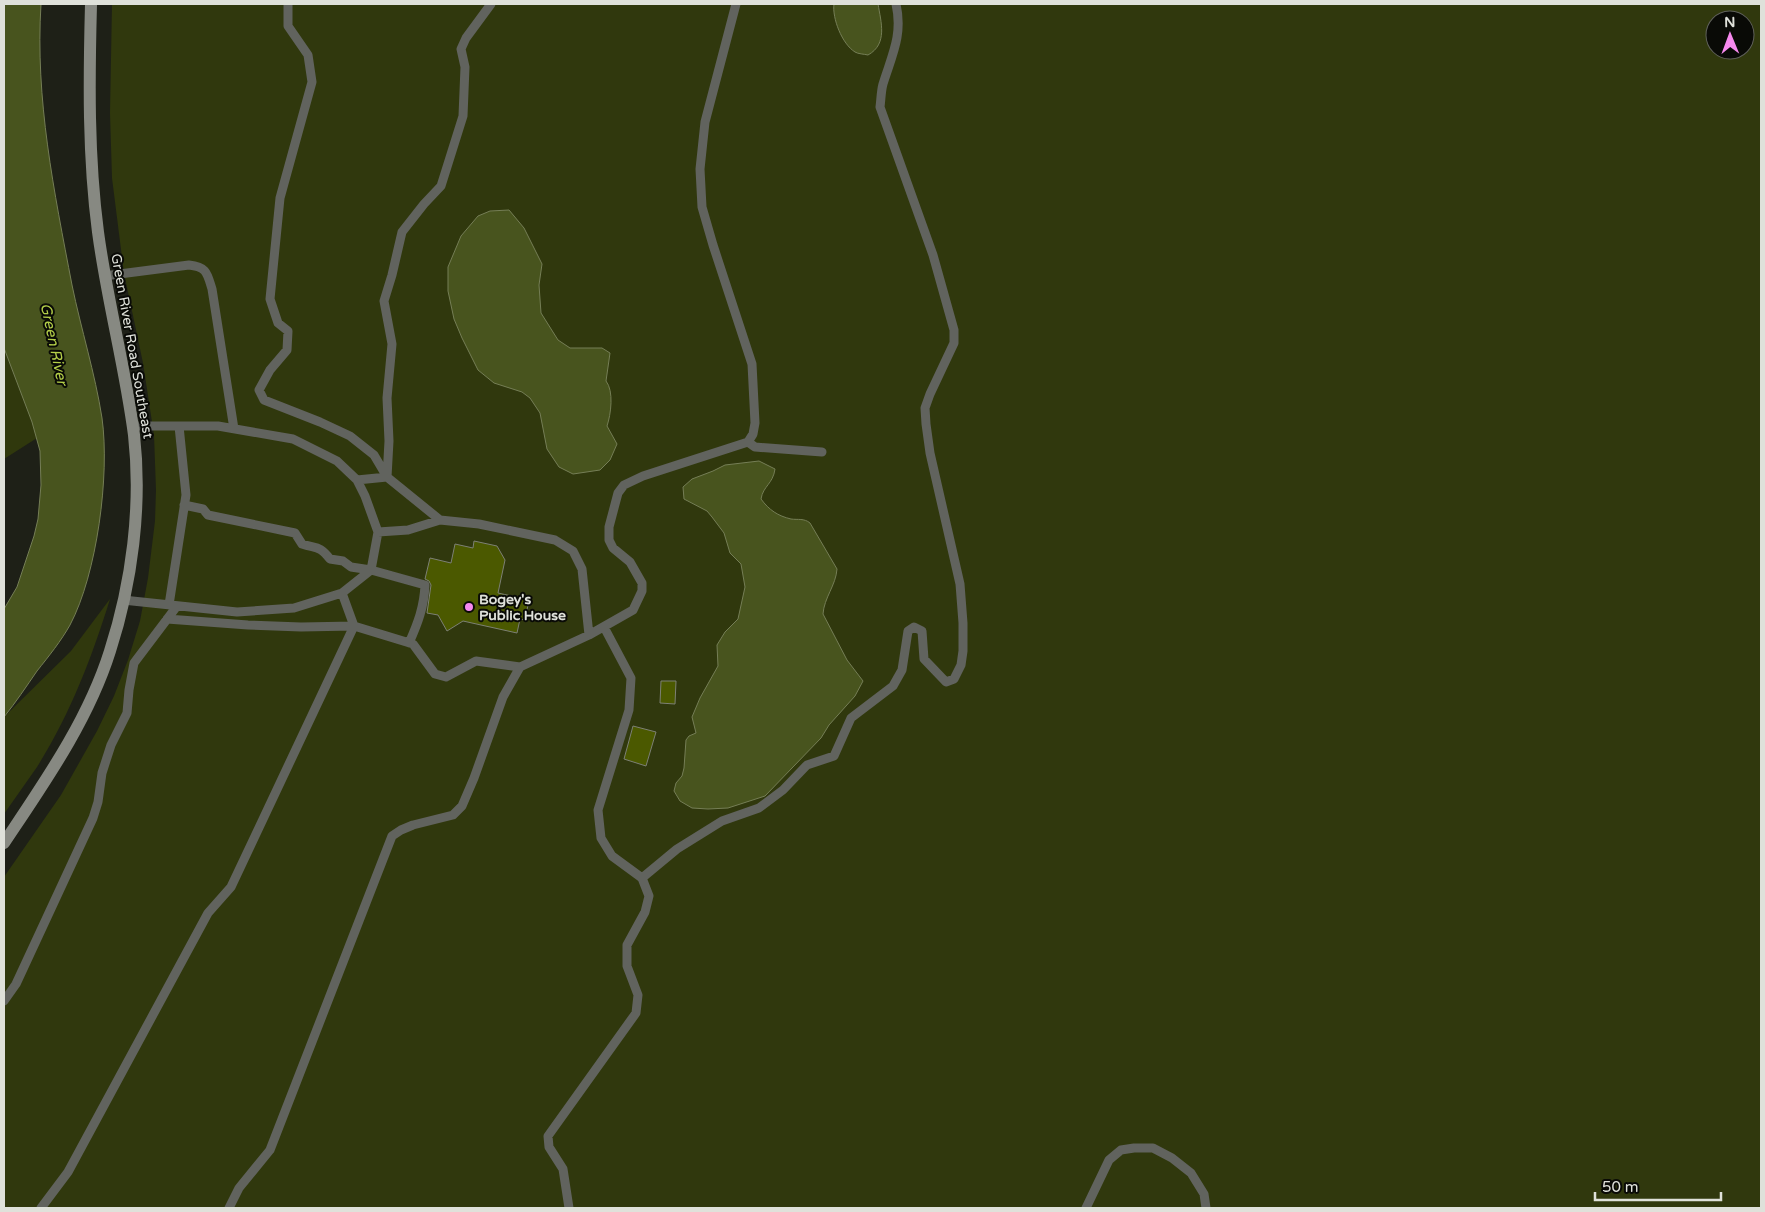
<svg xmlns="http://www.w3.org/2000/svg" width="1765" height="1212" viewBox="0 0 1765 1212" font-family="'Varela Round',sans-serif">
<rect width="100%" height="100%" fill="#1e2017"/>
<path fill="#30380d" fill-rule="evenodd" d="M112,4H1761V1208H4V877L61,795L97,731L114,696L128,660L140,621L148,578L155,521L156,490L154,435L143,363L124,273L112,178L110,113ZM1715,20H1745V50H1715Z
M4,348L32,422L37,438L4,459Z
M110,599C92,657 70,715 37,767C26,783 15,798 4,814V717L71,651Z"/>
<path fill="#48541e" stroke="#757e56" d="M4,4H41C35,99 54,191 72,285C81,329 95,373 102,418C110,475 97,574 70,625C61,641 49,656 37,671C26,687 16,702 4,717V609L17,587L34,536L38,519L41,485L40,451L32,422L4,348Z
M834,4H878C881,22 888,44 868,55C864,54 858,54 855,52C842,44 832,18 834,4Z
M509,210L524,228L542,264L539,285L541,313L558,340L570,348H602L610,353L606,381C614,391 611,414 607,426L617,444L610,460L600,470L573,474L559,467L547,449L540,413L530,398L522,392L494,383L478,370L462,338L454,319L448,291V267L461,236L478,216L490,211Z
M759,461L775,469C773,484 763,486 761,499C769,510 778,516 791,519C798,520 804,518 810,523L837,569C836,585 824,598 823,614L847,660L863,681L855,696L829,725L821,738L765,796L728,808L708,809L692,808L680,801L674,791L676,783L682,776L684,768L686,740L689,736L696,733L692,717L700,698L718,666L717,645L725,632L738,619L745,587L741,564L730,553L724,533L712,517L707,511L684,499L683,487L692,479L713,471L725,465Z"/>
<path fill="#4b5900" stroke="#7d8075" d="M474,541L497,546L505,560L498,593L529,600L525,620L520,619L517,633L463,621L447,631L438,615L427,613L431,585L429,581L425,579L430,558L451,563L455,544L473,548Z
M661,681H676L675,704L660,703Z
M633,726L656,732L646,766L624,759Z"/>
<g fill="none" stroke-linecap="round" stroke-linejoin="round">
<path stroke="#61635e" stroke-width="9" d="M288,4V26L308,55L312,82L280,198L270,299L278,323L288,331L287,350L270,370L259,390L264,400L320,422L350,436L374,455L387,477L440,520
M104,276L189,265C207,267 207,273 212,289L234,429
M748,442L755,447L822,452
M357,480L387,477L389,441L387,398L392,344L384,301L392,275L402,232L424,204L441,186L463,116L465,67L461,49L466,38L491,4
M184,505L203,509L208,515L295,533L302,544C317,549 319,545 330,559L343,561L351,567L371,570L425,585C424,607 418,623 409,643
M378,532L408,530L440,520L479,524L555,540L573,551L582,569L589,635
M123,600L237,612L294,608L342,593L371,570L378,532L365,496L357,480L337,461L293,439L218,426H132
M169,605L186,495L179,426
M167,619L248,625L301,627L354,626L413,644L435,674L446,677L476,661L520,667
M642,878L677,849L722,821L759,808L783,790L807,765L834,756L851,718L893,686L902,670L908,631L914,627L922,631L924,659L946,682L954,679L961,665L963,651V623L960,584L930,453L926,424L925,408L930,394L954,343V330L933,255L880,107C881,100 881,91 883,84C892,55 903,35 896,4
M4,1001L16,984L93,818L98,802L102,773L111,745L127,713L129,690L134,663L177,606
M41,1208L68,1172L208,913L231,887L354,626L342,593
M229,1208L239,1188L270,1150L392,836L401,830L413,825L453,815L462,806L474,778L503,697L520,667L589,635L633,610L642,591V583L630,562L613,548L609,540V527L618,493L624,485L643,476L748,442L753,434L755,423L752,364L713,245L702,207L700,169L705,122L736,4
M569,1208L563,1169L549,1147L548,1136L636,1013L638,995L627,966V945L645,912L649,896L642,878L612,856L601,838L598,810L629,710L631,678L604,627
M1086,1208L1109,1160L1121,1150L1134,1148H1153L1172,1158L1191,1173L1204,1194L1206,1208"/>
<path stroke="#878982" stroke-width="12" d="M4,843C44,783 88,721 110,651C132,583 142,506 134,435C125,366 107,300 98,232C88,156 89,80 91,4"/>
</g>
<circle fill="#f689ee" stroke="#090a06" stroke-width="2" cx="469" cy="607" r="5"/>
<g text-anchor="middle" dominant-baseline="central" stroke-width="4" stroke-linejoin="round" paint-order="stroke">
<g font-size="14" fill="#dfe1da" stroke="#090a06">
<text transform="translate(132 346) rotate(80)">Green River Road Southeast</text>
</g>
<g font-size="14" font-weight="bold" fill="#dfe1da" stroke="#090a06" text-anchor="start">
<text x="479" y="599">Bogey's<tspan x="479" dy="16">Public House</tspan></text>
</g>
<g font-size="15" font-style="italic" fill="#b4cf49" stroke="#090a06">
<text transform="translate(54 344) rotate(78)">Green River</text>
</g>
</g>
<rect width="1765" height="1212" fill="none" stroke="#dfe1da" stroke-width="10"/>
<g transform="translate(1730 35) rotate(359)"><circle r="24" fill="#090a06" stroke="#5f605b"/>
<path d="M0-4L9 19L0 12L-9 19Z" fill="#f689ee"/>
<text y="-8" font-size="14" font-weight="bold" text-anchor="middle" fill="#dfe1da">N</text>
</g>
<path d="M1595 1192v8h126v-8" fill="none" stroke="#dfe1da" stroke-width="2.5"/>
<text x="1602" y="1192" font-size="15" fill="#dfe1da" stroke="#090a06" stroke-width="4" paint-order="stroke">50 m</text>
</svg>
